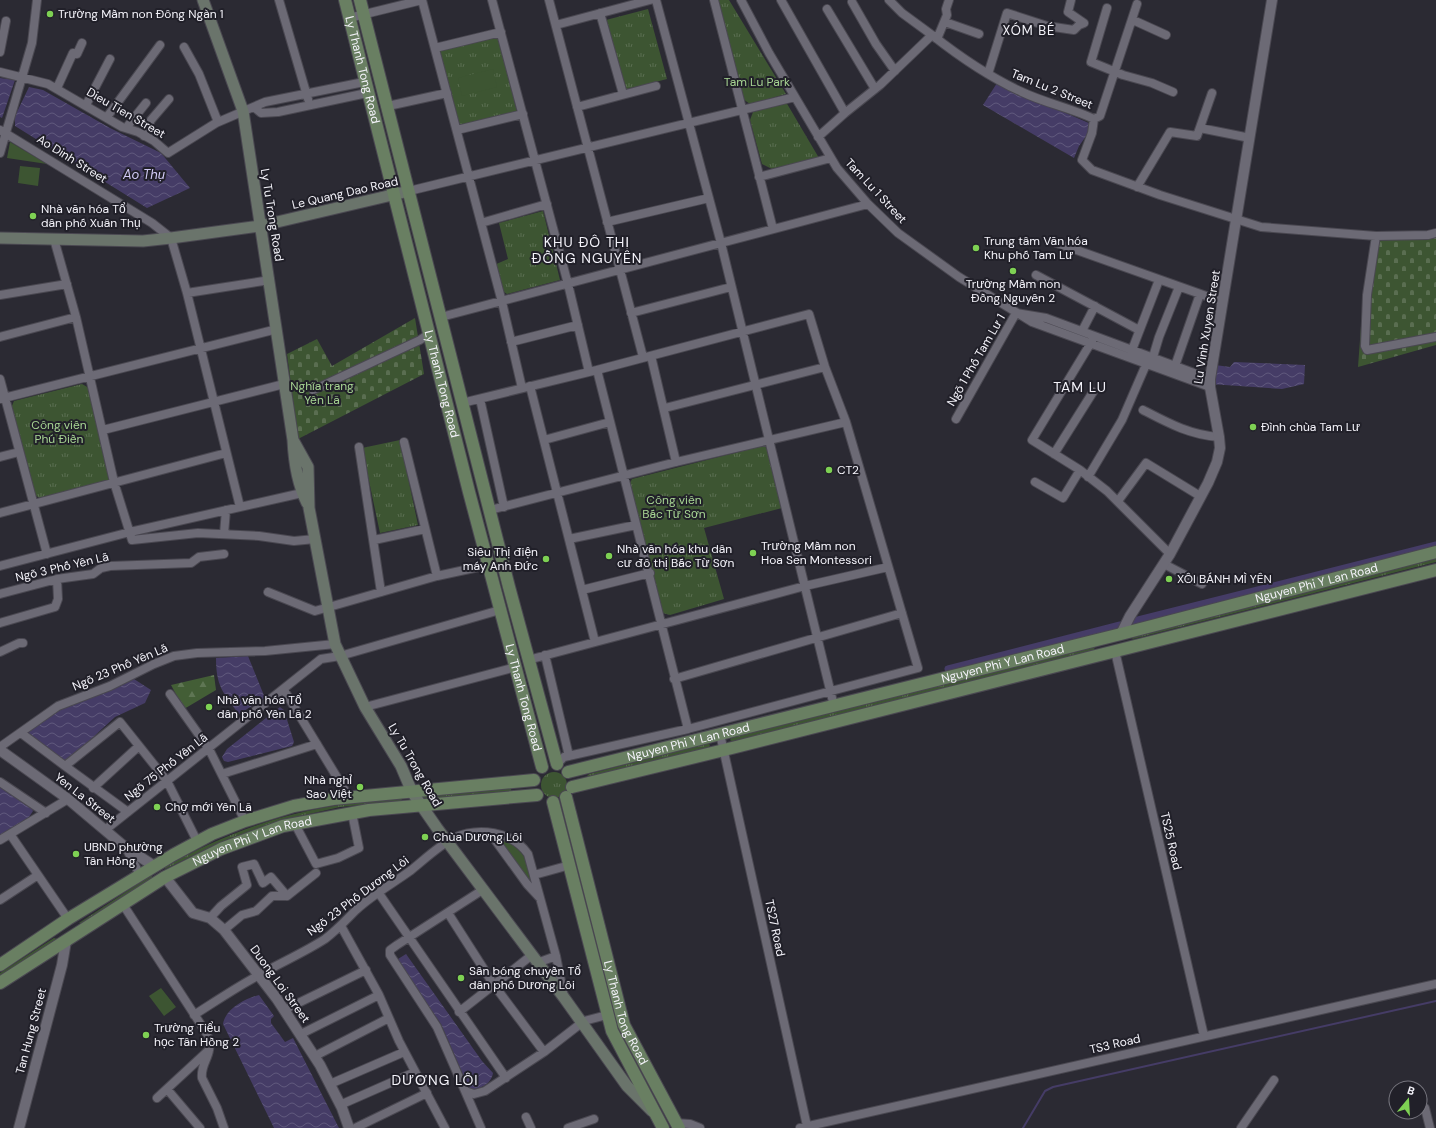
<svg xmlns="http://www.w3.org/2000/svg" width="1436" height="1128" viewBox="0 0 1436 1128" font-family="'DM Sans',sans-serif">
<defs>
<pattern id="grass-tufts" width="24" height="20" patternUnits="userSpaceOnUse"><rect width="24" height="20" fill="#3d5532"/><path d="M3 7l-1-3M5 7V3M7 7l1-3M15 17l-1-3M17 17v-4M19 17l1-3" fill="none" stroke="#5a6e51"/></pattern>
<pattern id="forest-firs" width="22" height="20" patternUnits="userSpaceOnUse"><rect width="22" height="20" fill="#435e36"/><path d="M5 1l3.5 6h-7zM16 11l3.5 6h-7z" fill="#5f7654"/></pattern>
<pattern id="cemetery-stones" width="16" height="16" patternUnits="userSpaceOnUse"><rect width="16" height="16" fill="#3d5532"/><path d="M2 7V4a2 2 0 0 1 4 0v3zM10 15v-3a2 2 0 0 1 4 0v3z" fill="#5a6e51"/></pattern>
<pattern id="water-waves" width="16" height="10" patternUnits="userSpaceOnUse"><rect width="16" height="10" fill="#453c66"/><path d="M0 5q4-4 8 0t8 0" fill="none" stroke="#60597d"/></pattern>
</defs>
<rect width="100%" height="100%" fill="#2b2a33"/>
<path fill="url(#grass-tufts)" d="M716,0H729L786,94L750,104L743,99Z
M648,9L667,79L624,90L606,20Z
M499,37L517,112L457,126L439,51Z
M786,102L819,158L772,169L762,164L750,120L753,112Z
M543,211L560,280L507,294L501,290L494,265L508,259L499,223Z
M82,384L89,388L112,480L41,499L35,495L11,408L14,401Z
M400,440L418,525L380,533L362,448Z
M762,446L768,448L782,508L704,528L724,599L670,615L663,613L630,483L632,479Z
M1436,557V562L1133,639L1130,637Z
M1095,646L1094,650L733,742L730,740L732,737Z
M708,743L710,745L709,747L589,778L587,776L589,774Z
M541 785a13 13 0 1 1 26 0a13 13 0 1 1-26 0Z
M511,788V791L421,799L420,796Z
M402,799L401,801L340,807L283,820L226,840L165,869V867C227,832 292,809 363,802C375,801 390,797 402,799Z
M150,876H152V878L82,923H79Z
M54,938L57,939L0,977V973Z"/>
<path fill="url(#forest-firs)" d="M214,675L216,690L184,709L171,685Z"/>
<path fill="url(#cemetery-stones)" d="M1436,237V345L1358,367L1363,299L1371,239Z
M415,318L424,374L298,439L287,354L317,339L332,366Z"/>
<path fill="#3d5532" d="M493,69L497,87L462,96L458,78Z
M10,142L47,164L7,158Z
M20,166L40,168L38,186L18,183Z
M497,837H502C520,850 531,858 531,883Z
M161,988L176,1007L164,1016L149,996Z"/>
<path fill="url(#water-waves)" d="M0,78L15,80L2,118L0,117Z
M997,83L1091,124L1089,132L1079,146L1074,158L983,105Z
M29,87L43,90L110,128L161,153L190,188L147,208L15,126V116Z
M1234,362L1305,365L1304,384L1282,389L1210,384L1215,365L1230,367Z
M248,656L265,698L239,714C223,693 216,686 216,658Z
M134,679L151,690L145,703L115,717L66,762L27,734L51,711Z
M280,707L284,710L294,742L292,746L228,762L224,761L222,757L227,749Z
M0,787L31,807L33,811L29,817L0,836Z
M406,954L482,1061L493,1073C491,1085 480,1088 470,1091L441,1024L405,973L398,959Z
M259,995L274,1016L271,1019V1023L285,1042L293,1038L339,1128H274L223,1024C225,1009 246,998 259,995Z"/>
<g fill="none" stroke-linecap="round" stroke-linejoin="round">
<path stroke="#453c66" stroke-width="2" d="M1023,1128L1045,1091L1053,1087L1436,1001"/>
<path stroke="#453c66" stroke-width="7" d="M1134,621L1436,545
M948,669L1120,625"/>
<g stroke="#4a4851" stroke-width="10">
<path id="minor" d="M279,0L308,99
M422,0L502,302L522,388
M492,0L568,284L589,372
M549,0L643,357
M656,0L721,243L834,706
M714,0L773,229
M741,0L769,53L837,168L868,204L898,233L959,277L1032,322L1210,387
M781,0L845,113
M889,0L902,13L932,35
M852,2L876,44L895,71
M1107,8L1091,62L1123,75L1152,83L1173,92
M827,9L875,89
M600,13L623,94
M349,18L422,0
M1133,20L1166,35
M945,22L979,34
M556,25L650,0
M937,39L947,15L946,9L949,0
M184,47L199,74L218,122
M435,48L501,32
M0,52L6,21
M0,72L48,84L122,127L138,132L154,141L168,153L216,123L265,102L364,82
M988,74L1007,13L1047,26L1074,30L1079,25L1084,23L1068,12L1071,0
M57,88L73,53L77,54L82,43
M86,105L110,59
M388,106L447,93
M577,107L656,86
M255,108L261,113L278,112L367,93
M107,117L160,45
M1094,119L1100,116L1137,4
M126,128L146,103
M1200,128L1250,138
M0,130L152,223L171,238L187,293L240,507
M457,130L523,114
M144,136L151,120L169,99
M818,137L845,113L880,85L932,35C960,57 989,77 1022,92C1045,103 1071,108 1094,119L1092,133L1082,160L1092,170L1160,195L1261,227L1376,236L1428,235L1436,233
M0,153L32,43L37,0
M759,177L831,158
M1137,187L1170,132L1197,136L1212,93
M409,191L795,97
M607,222L709,198
M481,223L547,204
M1376,236L1367,295L1365,346L1367,350L1436,337
M54,239L76,317L114,482L132,540L198,533L259,536L294,541L315,539
M1054,242L1223,302
M1036,275L1139,330
M187,293L270,280
M0,295L67,284
M631,313L731,287
M441,317L868,204
M1082,331L1095,306
M0,337L76,317
M1092,341L1032,440L1080,470L1107,491L1170,554
M511,342L578,325
M1132,350L1159,280
M651,356L676,462
M1153,357L1159,337L1179,287
M1175,366L1200,294
M597,370L688,729
M0,379L47,554
M530,386L595,642
M313,390L420,340L430,333
M0,399L277,329
M480,399L504,507
M462,403L597,370L809,314L825,367L846,422L918,668L688,729L564,757L557,764
M665,408L825,367
M1143,410C1168,423 1190,435 1219,437
M956,419L1016,313L1046,318L1210,379
M103,430L284,384
M544,440L610,422
M404,442L437,576
M359,447L381,592
M1054,454L1093,392
M0,457L19,452
M1088,477L1122,420L1148,360
M1035,482L1063,498L1080,470
M1118,501L1146,463L1200,496
M490,510L676,462L846,422
M0,513L226,453
M224,534L226,510
M569,539L636,525
M374,540L425,529
M1164,564L1202,584
M0,566L130,532L302,493
M582,590L650,573
M268,592L315,611L437,576L488,565
M0,594L57,579L93,574L101,568L110,566L191,563L199,557L224,554
M0,623L55,607L58,599L57,579
M1115,651L1204,1036
M0,652L19,643H23
M545,655L569,756
M528,660L805,586L888,567
M674,679L902,613
M284,690L349,797
M170,694L209,749L245,821
M365,707L516,667
M21,733L65,766L120,722L167,781L197,841
M720,734L807,1126
M0,747L58,706L110,686L154,664L174,656L197,653L265,651L335,644
M65,766L128,812
M222,774L317,744
M0,782L46,813
M93,788L139,746
M68,799L10,834L68,919
M295,824L316,864L338,858L359,848L352,813
M105,830L321,659L340,656L500,610
M490,833L527,884L539,897
M0,840L10,834
M126,848L140,875
M534,875L570,865
M484,889L397,945L390,950V955L437,1027L465,1091L474,1094L485,1091L544,1052
M378,892L506,1078
M0,900L38,875
M122,903L207,1034C215,1056 200,1061 202,1078L217,1108L224,1128
M448,913L494,985L544,1052L584,1021L607,1015
M210,918L221,906L247,885L242,867L254,864L263,883L271,877L287,896
M341,926L379,995L399,1041L445,1128
M224,930L242,915L256,911L272,896H287L316,873
M537,963L556,956
M284,1010L366,970
M459,1012L532,955
M194,1015C216,1001 238,986 261,974C282,962 305,952 325,939C337,930 346,920 356,910C372,895 392,884 410,871C424,860 438,846 454,838C478,827 512,831 528,854L556,956L564,997
M301,1034L379,995
M315,1056L389,1018
M330,1084L404,1052
M167,1089L200,1128
M465,1091L481,1128
M157,1098L209,1050
M340,1105L415,1072
M1425,1108L1430,1128
M526,1117L531,1128
M676,1123L690,1124L700,1128
M355,1128L427,1093
M568,1128L594,1119
M800,1128L1436,984
M1241,1128L1274,1080"/>
</g>
<g stroke="#4a4851" stroke-width="12">
<path id="tertiary" d="M1121,634L1130,616L1170,554L1208,483L1217,462L1220,448L1219,437L1210,387V379L1272,0
M0,750L68,799L125,847L154,866
M165,877L193,913L210,918L224,930L277,999L320,1065L342,1108L349,1128
M19,1128L62,965L66,941"/>
</g>
<g stroke="#4a4851" stroke-width="13">
<path id="secondary" d="M203,0L243,111L293,440C294,462 297,483 307,503
M0,238L143,241L171,238L260,226L409,191
M293,440L308,467L309,508L335,644L365,707L401,766L412,792L437,828L565,999L627,1086L652,1111"/>
</g>
<g stroke="#4a4851" stroke-width="14">
<g id="primary">
<path id="s1" d="M345,0L469,492L542,767"/>
<path d="M360,0L509,587L557,764"/>
<path id="s2" d="M568,772L1121,634L1436,552"/>
<path d="M572,787L724,750L1436,570"/>
<path id="s3" d="M566,797L624,1025L679,1128"/>
<path d="M553,802L612,1031L663,1128"/>
<path d="M0,965L68,919L173,855L212,834L245,821L294,806L333,799L534,780"/>
<path id="s4" d="M0,983L165,877L221,849L283,826L369,810L537,795"/>
</g>
</g>
<use href="#minor" stroke="#6c6a75" stroke-width="8"/>
<use href="#tertiary" stroke="#6c6a75" stroke-width="10"/>
<use href="#secondary" stroke="#6a746b" stroke-width="11"/>
<use href="#primary" stroke="#697f62" stroke-width="12"/>
</g>
<g fill="#7ed153" stroke="#212029" stroke-width="1.5">
<circle cx="50" cy="14" r="4"/>
<circle cx="33" cy="216" r="4"/>
<circle cx="976" cy="248" r="4"/>
<circle cx="1013" cy="271" r="4"/>
<circle cx="1253" cy="427" r="4"/>
<circle cx="829" cy="470" r="4"/>
<circle cx="753" cy="553" r="4"/>
<circle cx="609" cy="556" r="4"/>
<circle cx="546" cy="559" r="4"/>
<circle cx="1169" cy="579" r="4"/>
<circle cx="209" cy="707" r="4"/>
<circle cx="360" cy="787" r="4"/>
<circle cx="157" cy="807" r="4"/>
<circle cx="425" cy="837" r="4"/>
<circle cx="76" cy="854" r="4"/>
<circle cx="461" cy="978" r="4"/>
<circle cx="146" cy="1035" r="4"/>
</g>
<g text-anchor="middle" dominant-baseline="central" stroke-width="4" stroke-linejoin="round" paint-order="stroke">
<g font-size="12" fill="#f4f3fa" stroke="#212029" text-anchor="start">
<text x="58" y="14">Trường Mầm non Đông Ngàn 1</text>
<text x="41" y="209">Nhà văn hóa Tổ<tspan x="41" dy="14">dân phố Xuân Thụ</tspan></text>
<text x="984" y="241">Trung tâm Văn hóa<tspan x="984" dy="14">Khu phố Tam Lư</tspan></text>
<text x="1013" y="284" text-anchor="middle">Trường Mầm non<tspan x="1013" dy="14">Đồng Nguyên 2</tspan></text>
<text x="1261" y="427">Đình chùa Tam Lư</text>
<text x="837" y="470">CT2</text>
<text x="761" y="546">Trường Mầm non<tspan x="761" dy="14">Hoa Sen Montessori</tspan></text>
<text x="617" y="549">Nhà văn hóa khu dân<tspan x="617" dy="14">cư đô thị Bắc Từ Sơn</tspan></text>
<text x="538" y="552" text-anchor="end">Siêu Thị điện<tspan x="538" dy="14">máy Anh Đức</tspan></text>
<text x="1177" y="579">XÔI BÁNH MÌ YÊN</text>
<text x="217" y="700">Nhà văn hóa Tổ<tspan x="217" dy="14">dân phố Yên Lã 2</tspan></text>
<text x="352" y="780" text-anchor="end">Nhà nghỉ<tspan x="352" dy="14">Sao Việt</tspan></text>
<text x="165" y="807">Chợ mới Yên Lã</text>
<text x="433" y="837">Chùa Dương Lôi</text>
<text x="84" y="847">UBND phường<tspan x="84" dy="14">Tân Hồng</tspan></text>
<text x="469" y="971">Sân bóng chuyền Tổ<tspan x="469" dy="14">dân phố Dương Lôi</tspan></text>
<text x="154" y="1028">Trường Tiểu<tspan x="154" dy="14">học Tân Hồng 2</tspan></text>
</g>
<g font-size="12" fill="#f4f3fa" stroke="#212029">
<text stroke="none"><textPath href="#s1" startOffset="72">Ly Thanh Tong Road</textPath></text>
<text transform="translate(1052 89) rotate(22)">Tam Lu 2 Street</text>
<text transform="translate(126 113) rotate(30)">Dieu Tien Street</text>
<text transform="translate(72 159) rotate(32)">Ao Dinh Street</text>
<text transform="translate(876 191) rotate(47)">Tam Lu 1 Street</text>
<text transform="translate(345 193) rotate(-13)">Le Quang Dao Road</text>
<text transform="translate(272 215) rotate(81)">Ly Tu Trong Road</text>
<text transform="translate(1207 327) rotate(-81)">Lu Vinh Xuyen Street</text>
<text transform="translate(976 360) rotate(-60)">Ngõ 1 Phố Tam Lư 1</text>
<text stroke="none"><textPath href="#s1" startOffset="396">Ly Thanh Tong Road</textPath></text>
<text transform="translate(62 567) rotate(-13)">Ngõ 3 Phố Yên Lã</text>
<text stroke="none"><textPath href="#s2" startOffset="772">Nguyen Phi Y Lan Road</textPath></text>
<text stroke="none"><textPath href="#s2" startOffset="448">Nguyen Phi Y Lan Road</textPath></text>
<text transform="translate(120 667) rotate(-23)">Ngõ 23 Phố Yên Lã</text>
<text stroke="none"><textPath href="#s1" startOffset="720">Ly Thanh Tong Road</textPath></text>
<text stroke="none"><textPath href="#s2" startOffset="124">Nguyen Phi Y Lan Road</textPath></text>
<text transform="translate(415 765) rotate(60)">Ly Tu Trong Road</text>
<text transform="translate(166 767) rotate(-38)">Ngõ 75 Phố Yên Lã</text>
<text transform="translate(85 798) rotate(38)">Yen La Street</text>
<text transform="translate(1171 841) rotate(77)">TS25 Road</text>
<text stroke="none"><textPath href="#s4" startOffset="291">Nguyen Phi Y Lan Road</textPath></text>
<text transform="translate(358 896) rotate(-37)">Ngõ 23 Phố Dương Lôi</text>
<text transform="translate(775 928) rotate(78)">TS27 Road</text>
<text transform="translate(280 984) rotate(54)">Duong Loi Street</text>
<text stroke="none"><textPath href="#s3" startOffset="224">Ly Thanh Tong Road</textPath></text>
<text transform="translate(31 1031) rotate(-75)">Tan Hung Street</text>
<text transform="translate(1115 1044) rotate(-13)">TS3 Road</text>
</g>
<g font-size="12" fill="#a7d593" stroke="#212029">
<text x="757" y="82">Tam Lu Park</text>
<text x="322" y="386">Nghĩa trang<tspan x="322" dy="14">Yên Lã</tspan></text>
<text x="59" y="425">Công viên<tspan x="59" dy="14">Phú Điền</tspan></text>
<text x="674" y="500">Công viên<tspan x="674" dy="14">Bắc Từ Sơn</tspan></text>
</g>
<g font-size="13" letter-spacing="1" fill="#f4f3fa" stroke="#212029">
<text x="1029" y="30">XÓM BÉ</text>
</g>
<g font-size="13" font-style="italic" fill="#d2cbf6" stroke="#212029">
<text x="144" y="174">Ao Thụ</text>
</g>
<g font-size="14" letter-spacing="1" fill="#f4f3fa" stroke="#212029">
<text x="587" y="242">KHU ĐÔ THỊ<tspan x="587" dy="16">ĐỒNG NGUYÊN</tspan></text>
<text x="1080" y="387">TAM LU</text>
<text x="435" y="1080">DƯƠNG LÔI</text>
</g>
</g>
<g transform="translate(1408 1100) rotate(18)"><circle r="19" fill="#212029" stroke="#75747d"/>
<path d="M0-3L7 15L0 10L-7 15Z" fill="#7ed153"/>
<text y="-6" font-size="11" font-weight="bold" text-anchor="middle" fill="#f4f3fa">B</text>
</g>
</svg>
